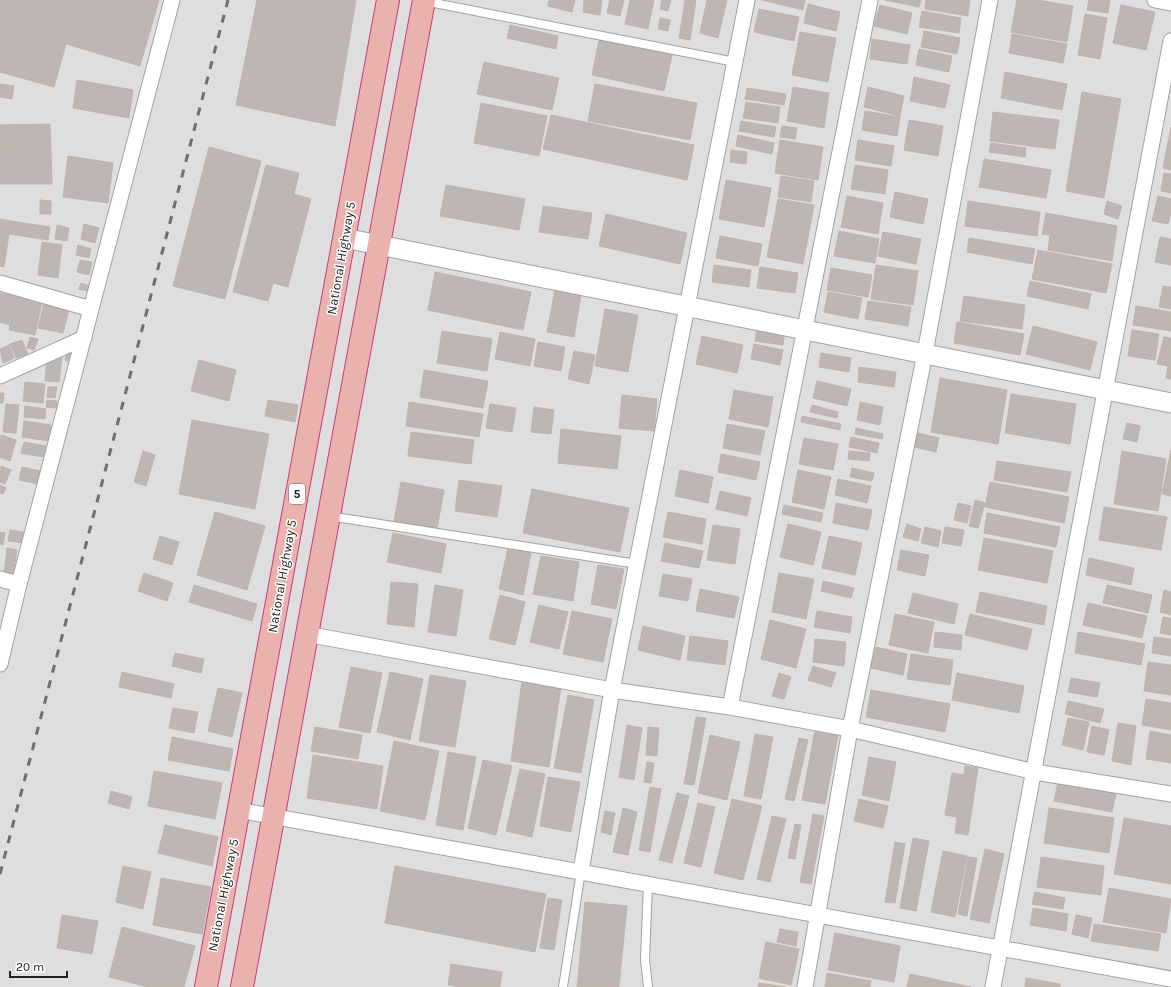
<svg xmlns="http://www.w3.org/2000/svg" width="1171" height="987" viewBox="0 0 1171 987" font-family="Karla,sans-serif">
<rect width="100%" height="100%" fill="#f1ede9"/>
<path fill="#dfdedf" d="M0,0H1171V987H0Z"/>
<path fill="#beb6b2" stroke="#c1b3ad" d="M0,0H159L140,66L66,44L54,87L0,72Z
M257,0H356L335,126L236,105Z
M549,0H575L572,12L548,6Z
M584,0H602L600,15L583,12Z
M610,0H624L620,16L607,13Z
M630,0H654L648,29L625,24Z
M662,0H671L668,11L660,9Z
M685,0H696L690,40L679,38Z
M707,0H727L718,38L700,33Z
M762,0H805L803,10Z
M885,0H921L919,7Z
M926,0H970L968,16L925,9Z
M1017,0H1038L1073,6L1067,42L1011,32Z
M1089,0H1110L1108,13L1087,10Z
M808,4L840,12L836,31L804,23Z
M880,5L912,13L907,34L874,26Z
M1121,5L1155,12L1146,50L1113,43Z
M759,9L799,17L794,41L754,32Z
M922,11L961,18L959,33L919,27Z
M1085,14L1107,18L1100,59L1078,55Z
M660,18L670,20L668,31L658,29Z
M510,25L558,36L556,49L507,38Z
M924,31L960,38L957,54L921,47Z
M800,32L836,38L828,82L792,75Z
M1012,34L1067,44L1063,63L1009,53Z
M872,39L910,45L907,64L870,59Z
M599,40L672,55L664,91L592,75Z
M919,49L952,56L949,72L916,65Z
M484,62L559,78L552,110L477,94Z
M1005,72L1067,84L1062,110L1001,98Z
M914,77L950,85L945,108L910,101Z
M77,80L133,90L129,118L73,108Z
M0,84L14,86L12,99L0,97Z
M595,84L697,103L690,140L588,121Z
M793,87L829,93L824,128L787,121Z
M868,87L904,96L900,116L864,107Z
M747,88L786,94L784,105L745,99Z
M1082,92L1121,99L1104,198L1066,191Z
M746,102L780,107L778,123L743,118Z
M481,103L547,116L539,156L474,143Z
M865,111L900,117L897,136L862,130Z
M993,112L1059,120L1055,149L990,141Z
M551,115L694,145L687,180L543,149Z
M909,120L943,126L938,156L904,150Z
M741,121L776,127L774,137L739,131Z
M50,124L51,150L0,151V125Z
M782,126L797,128L795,139L780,137Z
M1171,127V170L1163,168Z
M738,135L774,143L772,154L736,146Z
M780,140L823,147L818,180L775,173Z
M858,140L894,146L891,166L855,160Z
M991,143L1026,148L1025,157L989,152Z
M209,147L261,161L225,299L173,286Z
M51,150L52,184H0V151Z
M731,150L747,152L746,164L730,162Z
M68,156L113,163L108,203L63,197Z
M984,159L1051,170L1046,198L979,187Z
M266,165L299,173L294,194L311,199L288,287L273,283L268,301L233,292Z
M855,165L888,170L885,194L851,189Z
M1164,173L1171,174V193L1161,191Z
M781,176L814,181L811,202L778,197Z
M726,180L771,188L764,227L719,219Z
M446,185L525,199L519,230L440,216Z
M895,192L928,199L923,224L890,217Z
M847,196L883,203L878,234L841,227Z
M1158,196L1171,199V213L1168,224L1152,221Z
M778,199L814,205L803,264L767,257Z
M40,200L51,201V214H40Z
M968,201L1040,212L1037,236L965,226Z
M1107,201L1122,206L1118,219L1104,214Z
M543,206L592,213L588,239L539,232Z
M1046,213L1117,226L1112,261L1048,250L1050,235L1042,234Z
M606,214L687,233L680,264L599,246Z
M0,219L11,221L4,267L0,266Z
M11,221L50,227L48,240L9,234Z
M84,224L99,228L95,243L81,239Z
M57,225L69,228L67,241L55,239Z
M839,231L879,239L875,263L834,256Z
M883,232L921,239L916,264L878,256Z
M720,236L762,244L758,266L716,258Z
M1160,237L1171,239V265L1155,262Z
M969,238L1035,249L1032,264L967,252Z
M42,242L62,245L58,278L38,275Z
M78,245L91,249L89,258L76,255Z
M1038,250L1112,264L1106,293L1032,279Z
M80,260L92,262L89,275L77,272Z
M714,265L751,270L749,287L712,282Z
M876,265L918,271L913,305L871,299Z
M760,267L798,273L795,293L757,288Z
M831,268L872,275L868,297L827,290Z
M435,272L531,292L523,330L428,310Z
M1030,281L1091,294L1088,309L1027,296Z
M81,283L90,286L88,291L79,289Z
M1163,286L1171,287V309L1159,307Z
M555,290L581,295L574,337L547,332Z
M828,292L862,298L858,319L824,312Z
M0,293L42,302L35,335L9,330L10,325L0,322Z
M964,296L1025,305L1022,329L960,321Z
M868,301L911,307L908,326L865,319Z
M44,303L69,309L63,333L38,328Z
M1136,306L1171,312V331L1133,325Z
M605,309L638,315L628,372L595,366Z
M957,322L1024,334L1020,355L954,343Z
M1033,326L1097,342L1090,370L1026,354Z
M757,327L785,331L783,345L755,341Z
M1132,330L1159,334L1155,360L1128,356Z
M442,331L492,339L487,371L437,363Z
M500,332L535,339L530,366L495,359Z
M702,336L743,345L737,373L696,364Z
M30,337L38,339L34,350L27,348Z
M1164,337L1171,338V379L1166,378L1168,366L1157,364Z
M22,340L28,354L16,358L10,344Z
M538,342L565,347L561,371L534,366Z
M754,344L783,350L780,365L751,359Z
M9,345L14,358L3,363L0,349Z
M68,348L75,350L71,362L65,360Z
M574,351L595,355L589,384L568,379Z
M821,353L851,358L849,372L819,367Z
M47,357L62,358L59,382L45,381Z
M199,360L236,370L229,401L191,391Z
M859,367L896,372L894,387L858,382Z
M424,370L488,381L483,408L420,397Z
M940,378L1007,390L998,444L931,432Z
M817,381L851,389L847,406L813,398Z
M25,382L45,384L43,403L23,401Z
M48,387H57L55,398L47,397Z
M734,390L773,397L768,427L729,419Z
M0,393H4L3,403H0Z
M1011,394L1076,404L1070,444L1005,433Z
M622,395L657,399L654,431L619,428Z
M47,400L57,401V408L46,407Z
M268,400L298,405L295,422L265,416Z
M409,402L483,414L479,437L406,426Z
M860,402L883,407L880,425L857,420Z
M6,404L19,405L16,433L3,432Z
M490,404L516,408L512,432L486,428Z
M812,405L838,412L837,418L810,412Z
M25,406L46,409L45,419L24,417Z
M534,407L554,410L551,434L531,432Z
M802,416L841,424L840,430L801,422Z
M192,420L269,434L255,509L179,494Z
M24,421L51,425L49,441L22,437Z
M1127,423L1140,426L1137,442L1123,439Z
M727,424L765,431L760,455L723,448Z
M856,428L883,434L882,439L855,434Z
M561,429L621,436L617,469L558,463Z
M411,432L474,440L471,464L408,456Z
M918,433L939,438L936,452L914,447Z
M1,435L16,440L10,461L0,457Z
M851,437L879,443L877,453L849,447Z
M804,438L838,444L833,470L799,464Z
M24,442L46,446L43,457L21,453Z
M1171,450V496L1162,494Z
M143,451L155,455L146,486L134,482Z
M849,451L870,453L869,461L848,459Z
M1122,451L1166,459L1158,511L1114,504Z
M721,454L760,462L756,480L718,472Z
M997,461L1071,472L1067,492L994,480Z
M1,466L11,470L5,484L0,482Z
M22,467L41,471L38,484L19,480Z
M852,468L874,473L872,481L850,477Z
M680,470L713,477L708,503L675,496Z
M798,470L831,477L824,509L792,502Z
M838,479L871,486L867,503L835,495Z
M459,480L502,486L497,517L455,511Z
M401,482L444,490L437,529L394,521Z
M990,482L1069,497L1064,523L985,507Z
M0,485L6,488L3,494L0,493Z
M532,489L629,508L620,552L523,533Z
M720,491L751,498L747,516L716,509Z
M975,500L985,503L978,528L969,526Z
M836,503L872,510L868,530L833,523Z
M958,503L971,506L967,523L954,520Z
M784,505L823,513L821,522L782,514Z
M1104,507L1167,517L1161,550L1099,540Z
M215,512L265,526L247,590L197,575Z
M668,512L706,519L702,544L663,537Z
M987,513L1060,527L1056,547L984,533Z
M788,524L821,532L813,565L780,557Z
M907,524L921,529L918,541L903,537Z
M713,525L740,529L735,564L707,560Z
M925,527L941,531L938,547L921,543Z
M945,527L964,530L961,546L942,543Z
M10,530L24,532L23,543L8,541Z
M0,532L5,533L3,545L0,544Z
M393,533L446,544L441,573L387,562Z
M160,536L179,542L172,565L153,559Z
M829,536L862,543L855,575L822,568Z
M984,538L1053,551L1047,583L978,570Z
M665,543L703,551L699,568L661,561Z
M7,548L17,550L13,575L4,574Z
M508,548L531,553L523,595L499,589Z
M901,550L929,555L925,576L897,570Z
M541,556L579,562L573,601L533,594Z
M1089,558L1134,568L1131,585L1086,575Z
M598,565L624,569L616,609L591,604Z
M144,573L173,583L167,601L138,591Z
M779,573L814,579L806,619L772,612Z
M663,574L692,579L688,601L659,596Z
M823,581L854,588L851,598L821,591Z
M391,582L418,584L414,627L387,624Z
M194,585L257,604L252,621L189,602Z
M435,585L463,590L456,636L428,632Z
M1107,585L1152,595L1148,613L1103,603Z
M700,589L739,597L734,618L696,611Z
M1164,590L1171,592V615L1160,612Z
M980,592L1047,606L1044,625L976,612Z
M913,593L958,604L954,624L908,613Z
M500,595L525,602L515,645L489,639Z
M1088,603L1147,616L1142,638L1083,625Z
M539,605L568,612L559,649L530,642Z
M572,611L612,619L603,662L563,654Z
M817,611L852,617L850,633L814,627Z
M895,614L934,622L928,653L889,645Z
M970,614L1032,629L1027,650L965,635Z
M1163,617L1171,618V635L1160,633Z
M770,620L806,629L796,668L761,659Z
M643,626L685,636L680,660L638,650Z
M935,632L962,635L961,650L934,647Z
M1078,632L1145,644L1141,665L1075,653Z
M690,636L728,641L725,665L687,660Z
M1154,637L1171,639V656L1152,653Z
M815,639L846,642L844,666L813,662Z
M876,647L907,654L903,675L871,668Z
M175,653L204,659L201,673L172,666Z
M911,654L953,660L950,685L907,679Z
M1148,662L1171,665V695L1144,691Z
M813,666L836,673L831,687L808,680Z
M351,667L382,673L370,733L339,727Z
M122,672L174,684L171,698L119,687Z
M390,672L423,679L410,740L377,732Z
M779,673L791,677L784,699L772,696Z
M957,673L1024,686L1019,713L952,700Z
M430,675L466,681L455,747L419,741Z
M1071,678L1100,683L1097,697L1068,692Z
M522,681L561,687L549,767L511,761Z
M218,688L242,693L232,737L208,731Z
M871,690L950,704L945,732L866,717Z
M568,695L594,700L581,773L554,768Z
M1146,699L1171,703V730L1142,725Z
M1068,701L1104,709L1100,723L1065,714Z
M173,708L198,712L194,733L169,728Z
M696,717L706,718L694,785L684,784Z
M1068,718L1089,722L1083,750L1062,745Z
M1118,723L1136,726L1131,765L1112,761Z
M627,725L642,728L634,780L619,777Z
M1092,726L1109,730L1104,755L1087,752Z
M315,727L362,735L358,759L311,751Z
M648,727L659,728L657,756L646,755Z
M815,730L838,735L825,804L802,800Z
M1150,731L1171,735V763L1146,759Z
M755,734L773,737L761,799L744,796Z
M710,735L740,742L727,800L698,793Z
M172,737L233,749L229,771L168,760Z
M799,738L808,740L794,801L785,799Z
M394,741L439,751L425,820L380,811Z
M448,752L476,757L463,830L436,825Z
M313,755L383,766L377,809L307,798Z
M869,757L896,762L889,801L862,795Z
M483,760L512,766L496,835L468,828Z
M647,762L654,763L651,783L644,782Z
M965,766L978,768L968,835L955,833L957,817L945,815L952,773L964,775Z
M520,769L545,774L532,837L506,831Z
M154,771L222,783L215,819L148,806Z
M548,777L580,782L571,832L540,826Z
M1058,782L1116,794L1112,812L1054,801Z
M650,787L661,789L650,852L639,850Z
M111,791L132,797L129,809L108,803Z
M677,793L689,796L672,863L659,860Z
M732,799L762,806L743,880L714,873Z
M859,799L888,806L883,828L854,821Z
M698,803L715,807L701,867L684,863Z
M623,808L637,812L628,855L613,852Z
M1049,808L1114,818L1109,853L1044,843Z
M605,811L615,813L611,835L601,832Z
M813,814L824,816L811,884L800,882Z
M772,816L786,819L770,882L757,879Z
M1124,818L1171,826V884L1114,874Z
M795,824L801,825L795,859L788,858Z
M165,825L218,837L212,866L158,853Z
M913,838L929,841L916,911L900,908Z
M895,842L905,844L895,903L885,902Z
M985,849L1004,854L989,923L970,919Z
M943,851L967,856L955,917L931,912Z
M968,857L977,858L967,916L958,914Z
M1041,857L1104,866L1101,895L1037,887Z
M123,866L151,872L143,909L116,902Z
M395,866L546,894L535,952L385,923Z
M161,878L211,887L202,934L153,925Z
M1109,888L1171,899L1166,933L1103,922Z
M1035,892L1065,898L1063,909L1032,904Z
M548,898L562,900L554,950L540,948Z
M585,902L627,906L619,987H577Z
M1033,908L1068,914L1066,931L1030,925Z
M62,915L98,921L92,954L57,948Z
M1076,915L1092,918L1088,938L1072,934Z
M1094,924L1161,934L1158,951L1091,941Z
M122,927L195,946L184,987H148L109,977Z
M780,929L798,932L796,946L777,942Z
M835,933L900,946L894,982L828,970Z
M766,942L799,949L795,969L762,962Z
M762,962L795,969L791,985L759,978Z
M451,964L502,972L500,987H460L448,985Z
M827,973L871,981L870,987H825Z
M910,974L971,987H907Z
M1026,978L1060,984V987H1025Z
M759,983L786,987H758Z"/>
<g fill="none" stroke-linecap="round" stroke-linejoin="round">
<g stroke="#a2a2a2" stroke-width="10">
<path id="service" d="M424,1L735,62
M329,516L637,564
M648,883L645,959L648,987
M563,987L581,871"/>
</g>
<g stroke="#a2a2a2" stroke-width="17">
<path id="minor" d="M1155,0L1171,3
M0,283L91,309
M0,376L84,338
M0,579L19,584
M306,634L612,690L730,707L850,729L1035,772L1171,794
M0,664L19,584L172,0
M730,707L870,0
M238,810L1171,979
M581,871L612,690L747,0
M805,987L850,729L925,353L990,0
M993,987L1171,41"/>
</g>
<g stroke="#a2a2a2" stroke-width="21">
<path id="tertiary" d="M344,238L1171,403"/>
</g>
<g stroke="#ca3a7d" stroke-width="24">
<path id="trunk" d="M206,987L388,0
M242,987L424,0"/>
</g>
<use href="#service" stroke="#fff" stroke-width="8"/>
<use href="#minor" stroke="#fff" stroke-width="15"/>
<use href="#tertiary" stroke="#fff" stroke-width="19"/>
<use href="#trunk" stroke="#e9b2ad" stroke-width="22"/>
<path stroke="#6f6f6f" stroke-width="3" stroke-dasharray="8 8" stroke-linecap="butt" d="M0,874L228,0"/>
</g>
<g text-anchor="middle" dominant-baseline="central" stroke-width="3" stroke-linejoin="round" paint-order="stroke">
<rect fill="#fff" stroke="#646464" stroke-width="1" x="289" y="484" width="16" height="20" rx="3"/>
<g font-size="12" font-weight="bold" fill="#212121">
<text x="297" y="494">5</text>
</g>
<g font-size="13" fill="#212121" stroke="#fff">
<text transform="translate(341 258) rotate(-80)">National Highway 5</text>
<text transform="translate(282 576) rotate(-80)">National Highway 5</text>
<text transform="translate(223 895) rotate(-79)">National Highway 5</text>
</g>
</g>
<path d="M10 971v6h57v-6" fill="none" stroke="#212121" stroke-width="2"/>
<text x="16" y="971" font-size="12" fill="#212121" stroke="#ffffff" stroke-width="3" paint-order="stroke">20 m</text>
</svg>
